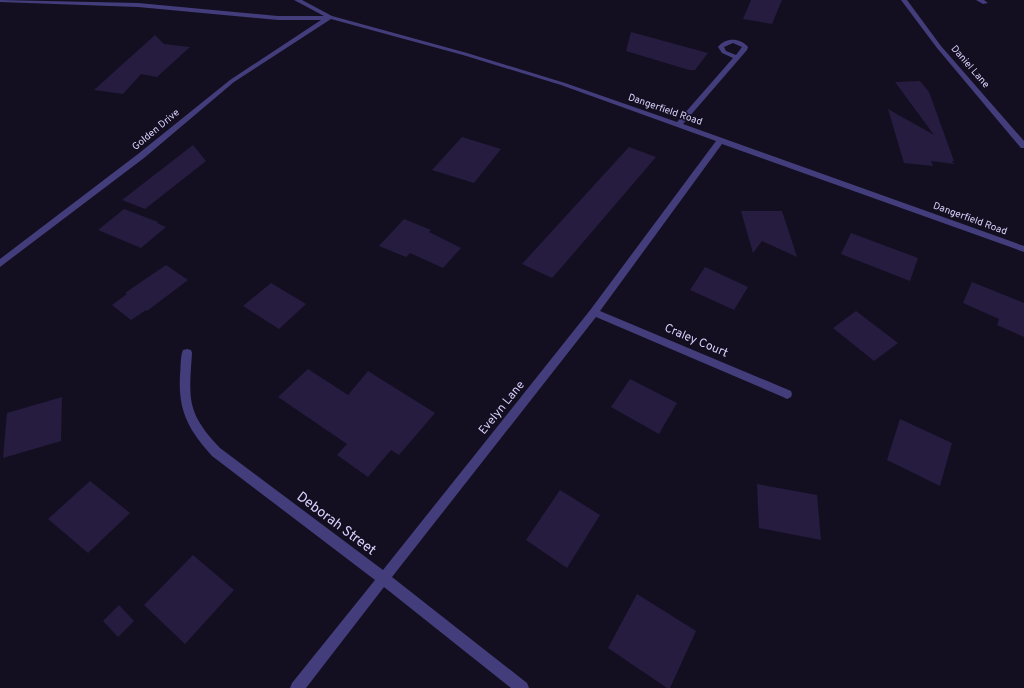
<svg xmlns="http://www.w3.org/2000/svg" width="1024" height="688" viewBox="0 0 1024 688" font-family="Overpass,sans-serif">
<rect width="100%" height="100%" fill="#130f20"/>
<path fill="#261c40" d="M751,0H782L772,24L743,19Z
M631,32L708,53L695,70H689L626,51Z
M155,35L164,44L190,47L157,77L141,74L123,94L94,90Z
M920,81L929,92L954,161H952L954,164L931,161L933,166L904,163L888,109L934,135L895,82Z
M462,137L501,149L474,183L432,170Z
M193,145L206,161L145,209L122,200Z
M629,147L656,157L561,268L552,278L522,264Z
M124,209L158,222L157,223L166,227L141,248L98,230Z
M741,211H782L797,257L762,241L753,253Z
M404,219L431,230L429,232L461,248L443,268L410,253L406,257L379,246Z
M851,233L918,258L910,281L841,254Z
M166,265L188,280L147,311L146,310L131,320L112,305L127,294L125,293Z
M705,267L748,287L734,310L690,290Z
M972,282L1024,303V337L997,325L999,319L963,303Z
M271,283L306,304L279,329L243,306Z
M856,311L898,343L874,361L833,328Z
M308,369L348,395L368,371L435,413L399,455L391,450L368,477L337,455L347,444L278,397Z
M630,379L677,403L659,434L611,407Z
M62,397L61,441L3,458L7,413Z
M900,419L952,443L940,486L887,460Z
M90,481L130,513L88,553L48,519Z
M757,484L817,495L821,540L759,528Z
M560,490L600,515L567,568L526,540Z
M193,555L234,590L185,644L144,605Z
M637,594L696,631L670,688H667L608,648Z
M119,605L134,621L118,637L103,621Z"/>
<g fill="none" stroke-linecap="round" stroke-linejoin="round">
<path fill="#433d7c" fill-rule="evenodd" d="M0,0L138,3L278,16H324L294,0H302L332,16L467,53L565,83L677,122L733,58L722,53L718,47C726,37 740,38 748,47L747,50L683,124L1024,246V252L722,144L600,311L791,391L792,394L791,397L787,399L783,397L596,317L392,577L527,683L529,688H511L384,587L306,688H290L292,683L375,580L212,456C188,429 178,411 180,375C181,367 180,357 183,350L187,349L191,350L192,353C189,400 186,412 220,448L383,570L591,309L716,141L561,85L463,55L331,19L234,82L144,158L0,267V259L138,154L230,80L321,20H278L138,7L0,2ZM733,43L742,47L736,55L726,51L724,47Z
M901,0H907L941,46L1024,141V148H1021L937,48Z
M976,0H984L988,3L983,4Z"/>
</g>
<g text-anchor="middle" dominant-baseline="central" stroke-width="3" stroke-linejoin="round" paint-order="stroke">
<g font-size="10" fill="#d9d1fc" stroke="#130f20">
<text transform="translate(970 67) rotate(49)">Daniel Lane</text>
<text transform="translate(665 110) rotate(19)">Dangerfield Road</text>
<text transform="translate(156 130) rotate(-40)">Golden Drive</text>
<text transform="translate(970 219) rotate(20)">Dangerfield Road</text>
</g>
<g font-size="12" fill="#d9d1fc" stroke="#130f20">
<text transform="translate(696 341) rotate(23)">Craley Court</text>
<text transform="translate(502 408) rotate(-51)">Evelyn Lane</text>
</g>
<g font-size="14" fill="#d9d1fc" stroke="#130f20">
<text transform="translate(336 524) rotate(37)">Deborah Street</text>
</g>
</g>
</svg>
